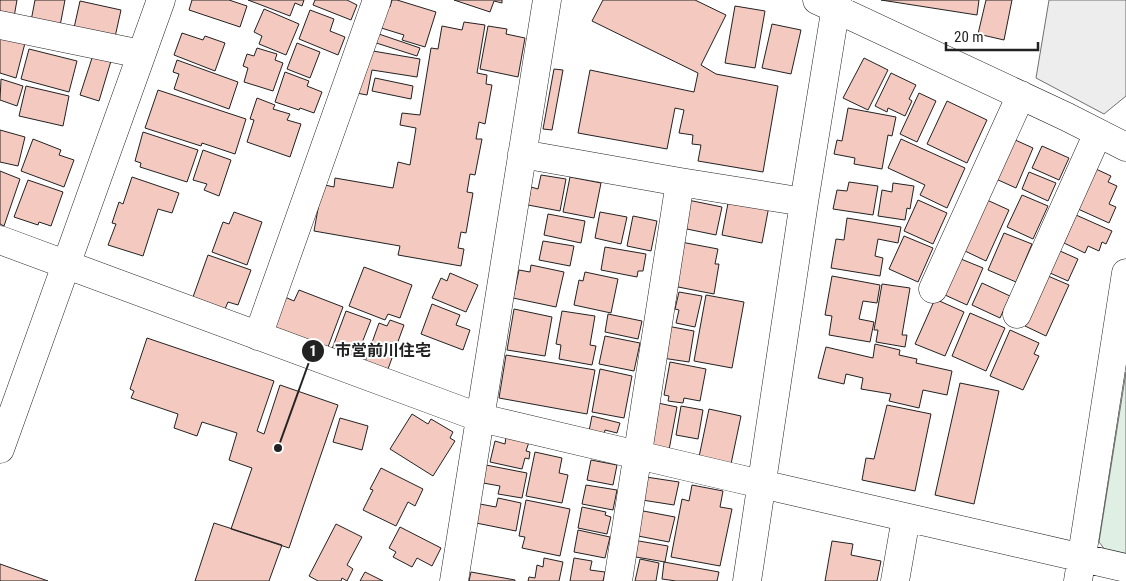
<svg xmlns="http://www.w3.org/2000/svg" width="1126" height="581" viewBox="0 0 1126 581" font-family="'Roboto Condensed','Noto Sans JP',sans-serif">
<rect width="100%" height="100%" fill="#fff"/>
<path fill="#e0efe3" stroke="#6f6f6f" d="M1126,372V559L1109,555L1099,542Z"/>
<path fill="#ededed" stroke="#6f6f6f" d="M1049,0H1126V96L1104,114L1036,78Z"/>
<path fill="#f3c9c0" stroke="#222" d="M0,0H17L14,17L0,15Z
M35,0H65L60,26L31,21Z
M192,0H229L247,6L240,27L189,10Z
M248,0H304L302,6L295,3L290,16Z
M315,0H347L357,5L351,20L313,5Z
M392,0H397L436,12L425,47L402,40L404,35L378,27L385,5L390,7Z
M454,0H502V3L494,1L490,12Z
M603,0H695L726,15L701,65L716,74L778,86L763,172L698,161L701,145L692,144L693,135L679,133L684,110L675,108L667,149L578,133L590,70L694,92L698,73L592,21Z
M881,0H979L977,15Z
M986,0H1012L1004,40L978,34Z
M80,1L121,10L115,37L74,28Z
M735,6L765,11L755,68L725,63Z
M264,9L299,24L286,55L259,44L262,36L254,32Z
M310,10L334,19L330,31L345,37L338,55L299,39Z
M464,22L485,25L477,73L487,75L486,84L492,85L485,124L479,122L476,139H482L475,175L470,174L467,192L473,193L466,233L461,232L458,248L464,249L461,266L398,255L400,246L314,231L321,192L325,185L334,187L335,178L393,188L398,162L410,165L416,128L400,125L402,113L420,115L431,48L438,49L442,26L462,30Z
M772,24L801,30L791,74L762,68Z
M488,26L507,29L506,34L525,38L518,77L480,69Z
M373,32L420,48L417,56L370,41Z
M182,33L203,40L205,36L225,43L215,71L174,55Z
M0,38L25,43L16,78L0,73Z
M297,43L320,52L310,78L287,69Z
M257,48L277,54L275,60L283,63L273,91L244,82L248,68L243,66L247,54L254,56Z
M29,49L77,61L69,92L21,79Z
M367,50L420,59L417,77L372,70L367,95L351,92Z
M93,55L111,61L99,101L80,95Z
M864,58L888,70L868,110L843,98Z
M177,60L238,82L229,109L174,89L179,74L173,72Z
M554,69L563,70L552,130L543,129Z
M285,72L309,81L307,86L322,92L314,113L300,108L299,110L275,102Z
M891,73L916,85L909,99L912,101L905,116L888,108L887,112L875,106Z
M375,78L413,86L411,99L372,91Z
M1,79L23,86L17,106L0,100Z
M26,86L69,96L63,126L19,116Z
M158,90L246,119L235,154L202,143L201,146L145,128Z
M919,93L936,101L917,142L900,134Z
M257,98L275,105L273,109L290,114L287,120L301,124L290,157L247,142L254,120L250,119Z
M947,101L987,120L967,163L927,144Z
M848,108L896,117L892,136L888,135L882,169L854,164L855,158L834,154L837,140L842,141Z
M0,130L25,137L18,166L0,162Z
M143,132L198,150L187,182L140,167L141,163L135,161Z
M33,139L61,150L59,155L74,160L64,187L21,171Z
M901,139L965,168L947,208L920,195L925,185L888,168Z
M1013,139L1033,148L1016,188L996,179Z
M1042,146L1069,158L1059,180L1032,168Z
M203,150L231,160L219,196L204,190L207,184L193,180Z
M1096,169L1111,176L1108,182L1117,186L1109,204L1116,207L1109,223L1078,209Z
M0,171L20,179L4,226L0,224Z
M1029,172L1056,183L1048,201L1022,189Z
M541,175L566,179L560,211L528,205L531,187L538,189Z
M132,177L179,193L172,213L158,209L143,256L108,245L116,224L112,223L119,202L123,204Z
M570,177L601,183L594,218L563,212Z
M28,180L63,192L51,226L39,222L38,225L14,217Z
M849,182L878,186L873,215L833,209L837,190L847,191Z
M893,183L914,186L910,209L907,208L905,220L878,216L882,190L892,192Z
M1022,195L1048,206L1033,239L1007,227Z
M729,198L769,206L762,243L722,235Z
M688,200L722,207L716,235L682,228Z
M918,200L947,213L933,244L904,231Z
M987,200L1009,210L986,261L965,251Z
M234,212L262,222L247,265L212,252L223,222L229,224Z
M600,212L627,217L621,244L595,238Z
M548,214L585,221L581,243L544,235Z
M1076,215L1112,231L1106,244L1102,242L1099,251L1088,246L1085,253L1064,243Z
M633,216L657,221L651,251L627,246Z
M847,218L901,227L898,243L878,239L875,256L883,258L880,276L831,268L836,239L844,240Z
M1004,233L1032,244L1016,282L988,270Z
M904,236L933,248L918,282L889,269Z
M543,241L574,246L570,266L539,260Z
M681,242L718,249L715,264H719L714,294L673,286Z
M605,247L646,254L643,271H638L637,277L601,270Z
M1060,251L1078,259L1068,281L1050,273Z
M208,255L251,270L238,305L228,302L225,309L193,297Z
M961,259L983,268L967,305L945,295Z
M531,265L564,272L556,307L513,298L519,270L530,272Z
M364,267L412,285L400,318L388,314L385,320L349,306Z
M585,272L618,279L611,313L574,305L579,280L583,281Z
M450,273L478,285L466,312L432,298L441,278L447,281Z
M832,276L880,285L877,303L863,301L859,319L874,322L870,342L829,335L832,316L825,315Z
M1048,276L1069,285L1046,336L1025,326Z
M982,283L1010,296L1000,318L972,305Z
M882,284L910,288L902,335H907L905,347L876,342L878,330H874Z
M299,290L343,307L328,347L274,327L285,297L294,301Z
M679,292L702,296L695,327L676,323L679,310L675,309Z
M706,295L744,302L732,368L694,361Z
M935,299L964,312L945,356L915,344Z
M432,304L460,315L456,325L470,330L463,350L421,334Z
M514,309L552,317L545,356L507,350Z
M346,311L371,320L356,358L332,349Z
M562,311L595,316L590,345L596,346L592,365L559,359L561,345L556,344Z
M970,313L1005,328L986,371L952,356Z
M608,314L642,321L638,339L605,332Z
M390,320L404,325L388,369L365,362L379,323L387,326Z
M667,326L694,331L689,362L662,358Z
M1010,330L1039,343L1034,354L1039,356L1023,390L990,376Z
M605,336L640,343L634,371L599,364Z
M147,338L274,381L257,431L264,434L280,385L338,405L289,548L231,529L252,468L229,460L237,433L202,422L197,436L174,428L178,414L131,398L134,391L130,389Z
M875,344L900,350L899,355L917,359L916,363L952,371L947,395L923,390L919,408L889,401L891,394L861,389L863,378L846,374L844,384L818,378L826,347L873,358Z
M506,355L595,370L587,414L499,398Z
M670,362L706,369L700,401L684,398L683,403L668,401L669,396L664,395Z
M600,369L632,376L624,418L592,412Z
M960,383L999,391L974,504L935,495Z
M653,402L677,407L669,450L655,448L646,438Z
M887,405L931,414L915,491L862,480L866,458L874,459Z
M681,406L703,410L698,439L676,435Z
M709,409L741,416L731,464L699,457Z
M412,414L428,424L431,419L453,432L450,438L455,441L433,476L390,449Z
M592,416L620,423L617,433L605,430L604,434L589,431Z
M340,418L368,426L362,450L333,442Z
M506,437L529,442L526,451L530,452L529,459L525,458L522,469L490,462L495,441L505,444Z
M535,452L562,458L559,473L568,475L562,503L526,496Z
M591,460L617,465L613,485L587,480Z
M486,465L527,473L522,498L498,494L500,486L483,483Z
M381,468L423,489L415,506L408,502L396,526L363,510L373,490L370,489Z
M646,477L679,482L674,505L642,500Z
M586,485L617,490L613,510L582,504Z
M692,485L723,491L720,507L732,509L720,566L671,557L682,499L689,501Z
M498,498L521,503L516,531L476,523L480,504L496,507Z
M526,500L570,509L560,556L522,548L525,537L519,536Z
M582,507L606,512L605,515L611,517L607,534L578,528Z
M638,510L675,517L669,542L633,535Z
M214,523L282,545L269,581H195Z
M336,524L362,537L347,565L353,569L347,581L342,578L341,581H318L309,576Z
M400,527L441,548L432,566L417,558L412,567L393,557L396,552L389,548Z
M578,530L610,537L605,558L574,552Z
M633,540L668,546L665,562L630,556Z
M832,541L853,544L851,555L881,561L877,581H825Z
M544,558L563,562L559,581H528L529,577L535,578L537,565L543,567Z
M574,558L592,561L590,570L605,572L603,581H570Z
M640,559L659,563L656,581H635Z
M664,562L719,572L717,581H676L662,579Z
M0,564L48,581H0Z
M365,572L383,581H360Z
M471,572L515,580V581H469Z"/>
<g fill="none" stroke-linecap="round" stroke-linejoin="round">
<g stroke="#222" stroke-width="29">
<path id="minor" d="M817,0L1067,117L1126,147
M0,25L141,54
M522,154L680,182L804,202
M0,240L481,418L731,477L1126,568
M933,289L1021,95
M1017,314L1098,133
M258,336L377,0
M0,449L161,0
M454,581L547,0
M618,581L680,182
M747,581L804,202L837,0
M895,581L906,518
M1078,581L1126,273"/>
</g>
<use href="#minor" stroke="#fff" stroke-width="28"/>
</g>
<path fill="none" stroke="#222" stroke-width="2" d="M278 448L313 351"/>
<g fill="#222" stroke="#fff" stroke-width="2">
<circle cx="278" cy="448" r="5"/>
<circle cx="313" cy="351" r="12"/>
</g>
<g font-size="15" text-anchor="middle" font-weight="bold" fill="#fff">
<text x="313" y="356">1</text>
</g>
<g font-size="16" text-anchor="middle" font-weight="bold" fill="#222" stroke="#fff" stroke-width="4" stroke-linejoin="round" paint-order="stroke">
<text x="383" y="356">市営前川住宅</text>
</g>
<path d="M946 42v8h92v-8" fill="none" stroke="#222222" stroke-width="2.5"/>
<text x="954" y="42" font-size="15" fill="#222222" stroke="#ffffff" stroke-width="4" paint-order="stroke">20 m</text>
</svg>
